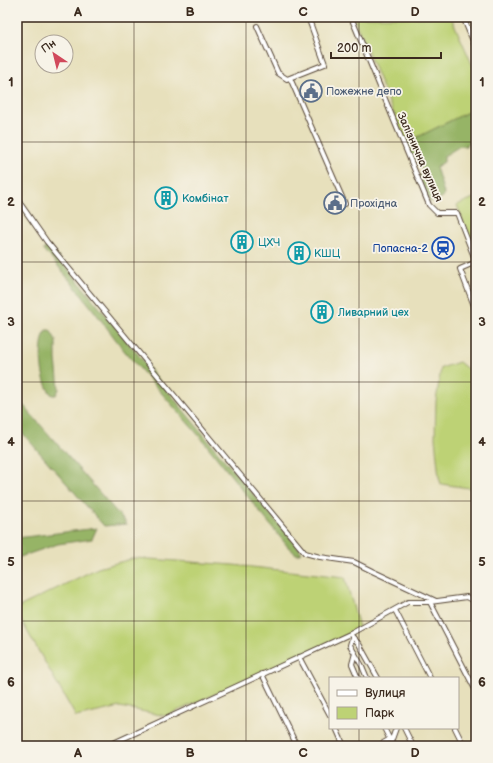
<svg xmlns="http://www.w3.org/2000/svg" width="493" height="763" viewBox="0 0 493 763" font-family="'Balsamiq Sans',sans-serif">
<rect width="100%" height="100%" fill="#f7f3e8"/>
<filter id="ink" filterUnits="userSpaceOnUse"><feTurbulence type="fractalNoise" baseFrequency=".025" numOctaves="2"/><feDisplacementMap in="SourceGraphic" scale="8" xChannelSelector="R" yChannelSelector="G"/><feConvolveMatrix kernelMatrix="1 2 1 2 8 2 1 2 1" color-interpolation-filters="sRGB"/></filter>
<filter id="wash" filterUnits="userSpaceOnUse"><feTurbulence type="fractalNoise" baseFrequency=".012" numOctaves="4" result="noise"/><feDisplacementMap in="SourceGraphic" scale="16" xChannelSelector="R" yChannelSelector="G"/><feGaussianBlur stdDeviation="0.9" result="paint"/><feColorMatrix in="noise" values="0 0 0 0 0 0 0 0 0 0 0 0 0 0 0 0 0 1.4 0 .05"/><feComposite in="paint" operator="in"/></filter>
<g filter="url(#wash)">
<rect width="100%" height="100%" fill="#e7e0bc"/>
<path fill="#bdd275" stroke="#7c7e4a" d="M353,17H451L476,73V108L406,143Z
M476,197V256L457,205Z
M459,362L476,376V489L441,484L439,478L435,438L436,401L441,368Z
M135,558L233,565L345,577L359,627L352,633L166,716L120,707L76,717L17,613V608L98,568Z"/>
<path fill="#96b466" stroke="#686f42" d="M472,110L470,120L473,137L466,146H460L444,156V162L436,167L444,193L443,197L429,202L419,177L423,171L416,160H413L406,143Z
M47,246L50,247L226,462L299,548L301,552L300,554H296L288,547L201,438L126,353L91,307L50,256L44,252V249Z
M46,330H50L56,340V359L59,389L56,395H52C40,382 38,345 46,330Z
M17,398L127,524L104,526L17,427Z
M97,528L92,539L58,544L17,558V538Z"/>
</g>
<g filter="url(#ink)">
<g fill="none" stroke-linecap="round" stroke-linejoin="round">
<g stroke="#554536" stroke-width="6">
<path id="minor" d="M351,17L429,205L437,213H457L476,262
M463,17L476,48
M257,26L278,73L287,79L325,64L308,17
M290,78L345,204
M17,199L47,242L305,553L320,557L354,562L372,571L436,601
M476,262L460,269L476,311
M430,602L476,691
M395,610L430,678
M350,634L359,644L378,678
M352,638L350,645L362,666L367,678
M355,653L352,664L358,678
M299,657L330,715
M262,674L297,746
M336,728L344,746
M384,728L393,746
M404,728L413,746
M455,728L464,746
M391,742L396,728
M107,746L352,633L408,602H430L467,597L476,602
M378,746L390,739"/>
</g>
<use href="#minor" stroke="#fff" stroke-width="4"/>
</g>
</g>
<path fill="none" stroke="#3b2a1e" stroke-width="1" stroke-opacity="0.55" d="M134,17V746M246,17V746M359,17V678M17,142H476M17,262H476M17,382H476M17,501H476M17,621H476M359,728V746"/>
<defs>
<g id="civic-ring" transform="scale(1.15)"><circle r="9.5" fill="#f7f3e8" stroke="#5c6f8a" stroke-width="1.5"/><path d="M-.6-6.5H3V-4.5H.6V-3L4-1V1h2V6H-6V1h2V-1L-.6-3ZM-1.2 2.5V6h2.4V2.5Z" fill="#5c6f8a"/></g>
<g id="building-ring" transform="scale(1.15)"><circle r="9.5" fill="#f7f3e8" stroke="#0f9aa8" stroke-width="1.5"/><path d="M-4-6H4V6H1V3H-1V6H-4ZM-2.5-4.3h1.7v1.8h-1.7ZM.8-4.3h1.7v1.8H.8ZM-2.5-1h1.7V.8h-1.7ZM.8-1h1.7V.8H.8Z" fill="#0f9aa8"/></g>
<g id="station-ring" transform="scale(1.15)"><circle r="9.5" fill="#f7f3e8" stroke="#1a4fb4" stroke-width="1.5"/><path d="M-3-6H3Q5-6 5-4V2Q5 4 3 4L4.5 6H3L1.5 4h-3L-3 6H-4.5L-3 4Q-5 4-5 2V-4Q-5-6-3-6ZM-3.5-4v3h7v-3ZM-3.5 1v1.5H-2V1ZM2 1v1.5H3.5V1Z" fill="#1a4fb4"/></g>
</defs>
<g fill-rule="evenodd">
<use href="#civic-ring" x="311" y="91"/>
<use href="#building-ring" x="166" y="198"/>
<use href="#civic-ring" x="335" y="203"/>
<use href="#building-ring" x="242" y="242"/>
<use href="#station-ring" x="443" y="248"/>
<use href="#building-ring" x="299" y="253"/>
<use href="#building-ring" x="322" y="312"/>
</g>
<g text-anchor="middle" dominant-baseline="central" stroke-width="3.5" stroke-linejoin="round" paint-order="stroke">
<g font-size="11" fill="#4e5e75" stroke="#f7f3e8" text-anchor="start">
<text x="326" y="91">Пожежне депо</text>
<text x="350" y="203">Прохідна</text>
</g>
<g font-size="11" fill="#3b2a1e" stroke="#f7f3e8">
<text transform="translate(420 157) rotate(66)">Залізнична вулиця</text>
</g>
<g font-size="11" fill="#0d838f" stroke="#f7f3e8" text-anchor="start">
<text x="182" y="198">Комбінат</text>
<text x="258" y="242">ЦХЧ</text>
<text x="314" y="253">КШЦ</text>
<text x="338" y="312">Ливарний цех</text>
</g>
<g font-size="11" fill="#164399" stroke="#f7f3e8" text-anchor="end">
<text x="428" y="248">Попасна-2</text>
</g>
</g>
<rect width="493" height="763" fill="none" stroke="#f7f3e8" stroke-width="44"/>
<rect x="329" y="677" width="130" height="52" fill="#f7f3e8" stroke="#aca397"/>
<rect x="337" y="690" width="20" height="6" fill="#ffffff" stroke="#aca397"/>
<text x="365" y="697" font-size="12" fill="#3b2a1e">Вулиця</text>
<rect x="337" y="707" width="20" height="12" fill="#bdd275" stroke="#aca397"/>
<text x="365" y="717" font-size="12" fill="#3b2a1e">Парк</text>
<g transform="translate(54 54) rotate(325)"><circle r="19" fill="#f7f3e8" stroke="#aca397"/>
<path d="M0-3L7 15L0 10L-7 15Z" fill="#d1495b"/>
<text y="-6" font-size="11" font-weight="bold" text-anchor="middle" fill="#3b2a1e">Пн</text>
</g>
<path d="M331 52v6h110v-6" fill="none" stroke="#3b2a1e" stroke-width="2"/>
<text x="337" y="52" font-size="12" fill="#3b2a1e" stroke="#f7f3e8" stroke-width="3" paint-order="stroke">200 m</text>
<rect x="22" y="22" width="449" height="719" fill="none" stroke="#3b2a1e" stroke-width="1.5"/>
<g font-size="13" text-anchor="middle" font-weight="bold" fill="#3b2a1e">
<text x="78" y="16">A</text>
<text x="190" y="16">B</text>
<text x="303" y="16">C</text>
<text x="415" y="16">D</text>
<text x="11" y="86">1</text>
<text x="482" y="86">1</text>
<text x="11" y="206">2</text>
<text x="482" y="206">2</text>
<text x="11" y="326">3</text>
<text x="482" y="326">3</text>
<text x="11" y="446">4</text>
<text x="482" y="446">4</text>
<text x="11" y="566">5</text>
<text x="482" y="566">5</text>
<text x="11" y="686">6</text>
<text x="482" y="686">6</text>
<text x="78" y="757">A</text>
<text x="190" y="757">B</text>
<text x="303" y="757">C</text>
<text x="415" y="757">D</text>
</g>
</svg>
